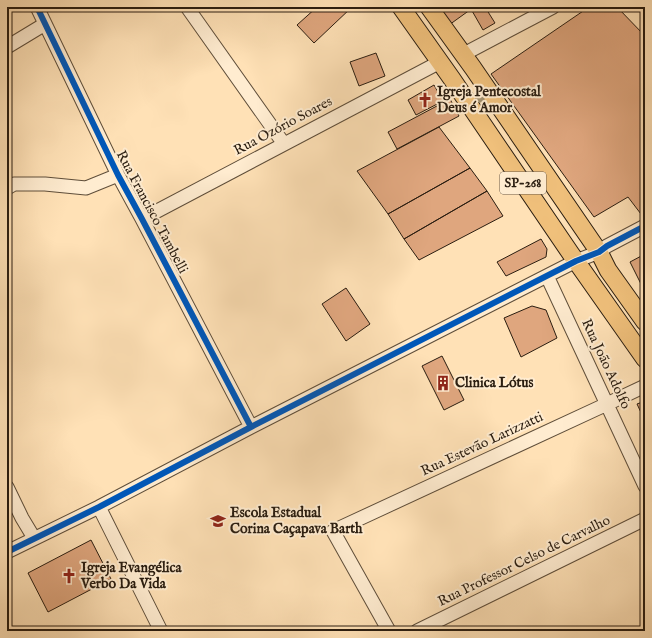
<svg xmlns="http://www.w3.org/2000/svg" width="652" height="638" viewBox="0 0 652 638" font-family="'IM FELL English',serif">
<rect width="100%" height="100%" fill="#ffe1b6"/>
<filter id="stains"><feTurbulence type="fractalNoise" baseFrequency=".005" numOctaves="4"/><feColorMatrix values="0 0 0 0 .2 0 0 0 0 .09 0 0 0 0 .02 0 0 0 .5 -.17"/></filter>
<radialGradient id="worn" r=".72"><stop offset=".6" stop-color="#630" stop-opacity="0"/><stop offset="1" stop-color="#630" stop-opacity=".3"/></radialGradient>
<path fill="#dfa67e" stroke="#2a1d10" d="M317,7H352L314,43L297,25Z
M442,7H474L449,25L439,10Z
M474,7H485L495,23L483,30L471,9Z
M589,7H617L645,36V217L644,218L628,197L594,217L491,74Z
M376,53L385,76L359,86L350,62Z
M434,85L443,101L416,115L408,100Z
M450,99L459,116L397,149L388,132Z
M439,127L470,168L388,214L357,171Z
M470,168L487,191L404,239L388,214Z
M487,191L503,216L419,260L404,239Z
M541,239L547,249L546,257L506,276L497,262Z
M645,254V292L630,262Z
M346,288L370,324L346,341L322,304Z
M532,306L546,310L557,338L521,357L504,318Z
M442,356L464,400L444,410L422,366Z
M645,401V421L637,404Z
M91,540L111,579L48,612L28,573Z"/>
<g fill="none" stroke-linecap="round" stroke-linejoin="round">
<g stroke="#5f4e3a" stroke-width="15">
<path id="minor" d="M37,7L118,175L142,219L251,427
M187,7L284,144
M7,47L45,24
M464,54L553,7
M7,188L14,184H45L86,188L118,175
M142,219L440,62
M547,276L645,486
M7,487L22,518L34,538
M99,507L161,631
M7,552L99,507L251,427L576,261L599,252L607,246L645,226
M389,631L333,531L607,404L645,386
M417,631L645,519"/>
</g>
<g stroke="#2a1d10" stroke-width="19">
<path id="major" d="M401,7L452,79L571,254L645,359
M429,7L473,68L599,252L608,270L645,322"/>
</g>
<use href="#minor" stroke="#ffecd0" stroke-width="13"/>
<use href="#major" stroke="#f0c07b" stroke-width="17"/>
<g stroke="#ffecd0" stroke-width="8">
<path id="cycleway" d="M37,7L118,175L142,219L251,427
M7,552L99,507L251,427L576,261L599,252L607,246L645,226"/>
</g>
<use href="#cycleway" stroke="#0057b8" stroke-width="6"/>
</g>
<circle fill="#a39170" cx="480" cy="98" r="4.5"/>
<defs>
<g id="church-bare" transform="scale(1.2)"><path d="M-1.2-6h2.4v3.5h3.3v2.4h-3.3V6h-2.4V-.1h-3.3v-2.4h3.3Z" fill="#8f2418" stroke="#ffecd0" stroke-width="2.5" paint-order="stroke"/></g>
<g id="building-bare" transform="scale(1.2)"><path d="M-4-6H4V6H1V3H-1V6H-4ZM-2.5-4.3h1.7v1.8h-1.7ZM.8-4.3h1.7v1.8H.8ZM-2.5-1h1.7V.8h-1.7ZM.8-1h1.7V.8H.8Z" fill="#8f2418" stroke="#ffecd0" stroke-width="2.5" paint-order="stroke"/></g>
<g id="school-bare" transform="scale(1.2)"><path d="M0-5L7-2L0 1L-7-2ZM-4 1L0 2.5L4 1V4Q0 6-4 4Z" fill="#8f2418" stroke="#ffecd0" stroke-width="2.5" paint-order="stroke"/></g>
</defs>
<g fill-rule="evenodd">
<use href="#church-bare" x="425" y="100"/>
<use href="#building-bare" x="443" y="383"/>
<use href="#school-bare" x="218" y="521"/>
<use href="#church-bare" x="69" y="576"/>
</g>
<g text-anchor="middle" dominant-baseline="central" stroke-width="4" stroke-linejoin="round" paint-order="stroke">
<rect fill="#ffecd0" stroke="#6a5b4a" stroke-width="1" x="500" y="172" width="46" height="22" rx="3"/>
<g font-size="13" font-weight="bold" fill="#2a1d10">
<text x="523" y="183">SP-268</text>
</g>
<g font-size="14" font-weight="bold" fill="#2a1d10" stroke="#ffecd0" text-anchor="start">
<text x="437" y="92">Igreja Pentecostal<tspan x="437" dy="16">Deus é Amor</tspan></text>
<text x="455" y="383">Clinica Lótus</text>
<text x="230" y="513">Escola Estadual<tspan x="230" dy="16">Corina Caçapava Barth</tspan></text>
<text x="81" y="568">Igreja Evangélica<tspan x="81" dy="16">Verbo Da Vida</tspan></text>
</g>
<g font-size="14" fill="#2a1d10" stroke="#ffecd0">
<text transform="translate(283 126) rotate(-28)">Rua Ozório Soares</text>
<text transform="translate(152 212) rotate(62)">Rua Francisco Tambelli</text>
<text transform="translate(606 364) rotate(65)">Rua João Adolfo</text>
<text transform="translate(482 444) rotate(-25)">Rua Estevão Larizzatti</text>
<text transform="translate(524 561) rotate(-26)">Rua Professor Celso de Carvalho</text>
</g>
</g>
<rect width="652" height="638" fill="none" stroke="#ffe1b6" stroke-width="24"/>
<rect x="8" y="8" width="636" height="622" fill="none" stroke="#2a1d10" stroke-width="2"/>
<rect x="12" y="12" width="628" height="614" fill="none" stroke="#2a1d10"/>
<rect width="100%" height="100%" filter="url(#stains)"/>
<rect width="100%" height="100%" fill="url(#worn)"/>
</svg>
